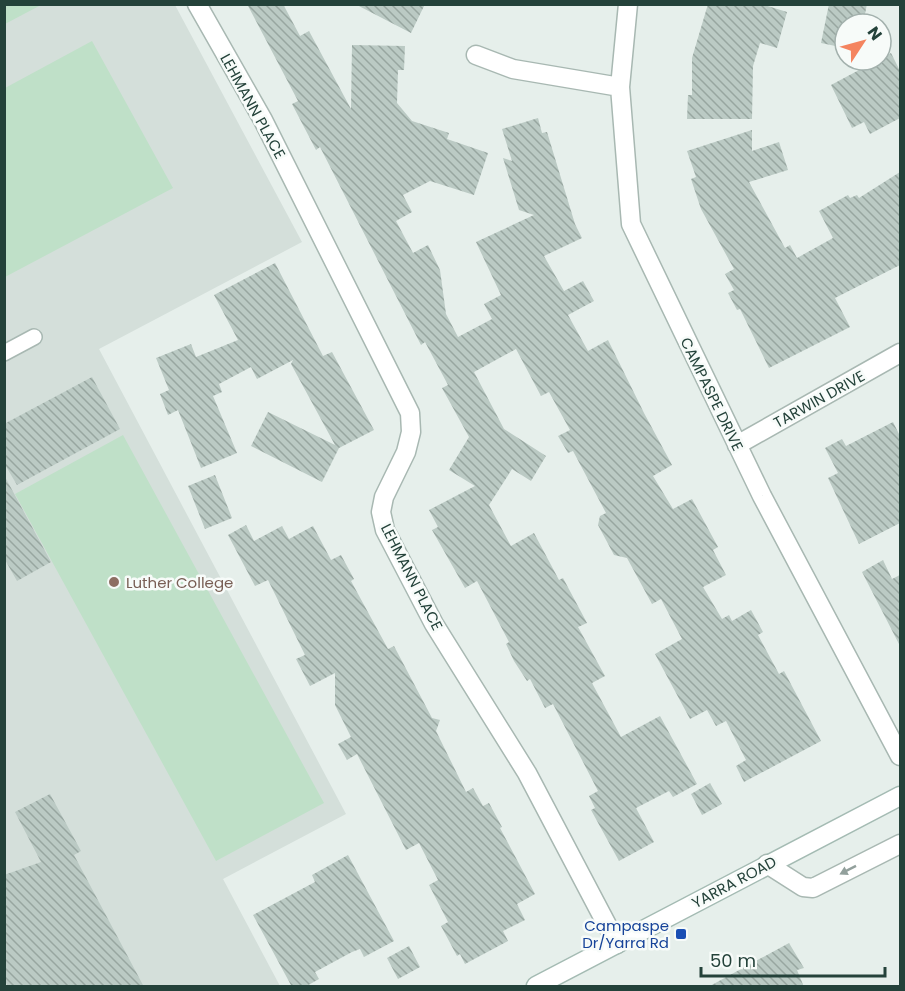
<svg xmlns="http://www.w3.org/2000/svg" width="905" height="991" viewBox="0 0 905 991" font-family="Poppins,sans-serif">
<defs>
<pattern id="building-back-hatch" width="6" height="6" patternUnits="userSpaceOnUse" patternTransform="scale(1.5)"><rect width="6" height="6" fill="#bbcac4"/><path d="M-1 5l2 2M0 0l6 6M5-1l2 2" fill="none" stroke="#98a6a0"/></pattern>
</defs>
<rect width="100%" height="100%" fill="#e6efeb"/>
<path fill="#d4dfda" d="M5,5H175L302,242L99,349L346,814L223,879L280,986H5Z"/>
<path fill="#bfe0c8" d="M5,4H41V5L5,24Z
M92,41L173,188L5,277V88Z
M123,435L324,803L216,861L15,494Z"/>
<path fill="url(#building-back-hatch)" d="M247,4H283L300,36L309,31L351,109L352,45L405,46L404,70H398L397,103L412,121L449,133L447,139L488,153L474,195L430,181L403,195L412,212L396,221L413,253L428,245L440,270L446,314L458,337L492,319L484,304L501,295L476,242L534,215L519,210L503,158L512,161L502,129L538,118L542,133L547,132L575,224L582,238L544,256L564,291L583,281L594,301L568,315L588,351L608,340L644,413L672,465L653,476L673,509L692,499L718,547L713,550L726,575L703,587L722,619L729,615L732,621L751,610L763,632L758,635L779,674L784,671L821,741L744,782L736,766L746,760L726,721L716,726L707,710L690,719L655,654L682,639L661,599L652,604L627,558L614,555L598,525L600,516L606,513L573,451L568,453L558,436L570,430L549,392L541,396L516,349L474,372L504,429L546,456L531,481L512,469L489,505L511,546L534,533L559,580L563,578L587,623L578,627L605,676L592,683L621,737L660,716L697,784L673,797L669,791L636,808L654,842L619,861L591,810L595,808L589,796L598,791L553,704L545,708L530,679L527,681L514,661L506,644L509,642L477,581L465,588L432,530L438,527L429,510L475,486L449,470L469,437L442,388L448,385L425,342L421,345L320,147L316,150L292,104L298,101Z
M355,4H425L411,33Z
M708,4H761L787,12L777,48L760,43L753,66L752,119H687L688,95H692V58Z
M829,4H867L863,24H845V48L821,43Z
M891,53L900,71V118L870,134L864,122L852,128L831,85Z
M752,130V151L779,142L788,170L749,182L785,248L790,245L797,258L833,238L819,211L848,195L850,198L857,195L859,198L900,172V265L835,298L850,327L769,368L740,309L737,310L728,293L734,290L725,274L734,269L701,209L691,179L696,177L687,151Z
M275,263L323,356L332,352L374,430L339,448L322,482L251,446L268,412L335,445L291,364L293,360L257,379L251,367L219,384L222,392L213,396L237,453L201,468L178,410L168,415L160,394L169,390L156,358L191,344L196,357L238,340L214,295Z
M92,377L120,429L17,485L4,463V424Z
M893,422L900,436V523L859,544L828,478L838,473L825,448L842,439L846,446Z
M4,475L51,562L17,581L4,558Z
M215,475L232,518L205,529L188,486Z
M246,525L254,541L282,526L289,539L313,526L331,560L341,555L354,579L351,581L388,649L394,646L432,718L440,720L436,731L466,792L473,788L483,806L489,803L502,827L500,828L535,894L517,904L525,920L503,931L508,941L465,964L460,954L457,956L441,926L448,922L429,885L438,880L419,843L406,850L357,754L347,760L338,744L351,737L335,705V673L310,686L296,659L305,655L268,580L255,586L228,535Z
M883,560L892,579L900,575V646L862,572Z
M710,783L722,804L702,815L691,794Z
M50,794L81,851L74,855L144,987H8L4,979V875L41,862L15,812Z
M348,855L394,941L364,957L360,949L352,952L315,972L319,979L305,987H292L253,915L315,882L312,875Z
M789,943L804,968L797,970L804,987H708Z
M409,946L420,967L398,979L387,958Z"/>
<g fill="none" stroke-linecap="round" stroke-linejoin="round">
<g stroke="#a8b8b2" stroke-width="18">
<path id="lane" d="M4,353L34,337"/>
</g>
<g stroke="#a8b8b2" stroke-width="21">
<path id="street" d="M197,4L263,120L410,413L411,432L406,452L384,497L381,512L385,530L434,624L527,773L617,944
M628,4L620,87L631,224L762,496L900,756
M476,55L513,69L620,87
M737,445L900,353
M767,864L803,887L813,888L900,844"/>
</g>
<g stroke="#a4bbb3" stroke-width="21">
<path id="secondary" d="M536,986L900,796"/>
</g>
<use href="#lane" stroke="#fff" stroke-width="15"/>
<use href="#street" stroke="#fff" stroke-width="18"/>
<use href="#secondary" stroke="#fff" stroke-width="18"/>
</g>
<defs><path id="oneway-solid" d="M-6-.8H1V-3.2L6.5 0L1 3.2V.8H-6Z" transform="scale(1.5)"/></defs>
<use fill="#92a09c" href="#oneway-solid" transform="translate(848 870) rotate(153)"/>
<circle fill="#8d6e63" stroke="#f7fbf9" stroke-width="2" cx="114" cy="582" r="6"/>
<rect fill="#1a4fb4" stroke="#f7fbf9" stroke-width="2" x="675" y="928" width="12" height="12" rx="3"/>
<g text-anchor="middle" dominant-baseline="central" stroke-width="5" stroke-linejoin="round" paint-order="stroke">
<g font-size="15" fill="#24423a" stroke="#f7fbf9">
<text transform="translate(253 106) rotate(61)">LEHMANN PLACE</text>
<text transform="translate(712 394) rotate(64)">CAMPASPE DRIVE</text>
<text transform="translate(819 399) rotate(-29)">TARWIN DRIVE</text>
<text transform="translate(412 577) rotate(63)">LEHMANN PLACE</text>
<text transform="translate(734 882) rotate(-28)">YARRA ROAD</text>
</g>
<g font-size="15" fill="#785e54" stroke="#f7fbf9" text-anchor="start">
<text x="126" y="582">Luther College</text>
</g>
<g font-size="15" fill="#164399" stroke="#f7fbf9" text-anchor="end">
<text x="669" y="925">Campaspe<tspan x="669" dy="17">Dr/Yarra Rd</tspan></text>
</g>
</g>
<rect width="905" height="991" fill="none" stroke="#24423a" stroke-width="12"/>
<g transform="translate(863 42) rotate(54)"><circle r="28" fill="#f7fbf9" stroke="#a3b1ad" stroke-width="1.5"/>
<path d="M0-4.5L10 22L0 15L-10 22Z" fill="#f4845f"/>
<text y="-9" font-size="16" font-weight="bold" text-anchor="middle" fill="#24423a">N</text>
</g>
<path d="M701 967v9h184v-9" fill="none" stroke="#24423a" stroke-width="3"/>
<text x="710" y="967" font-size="18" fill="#24423a" stroke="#f7fbf9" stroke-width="4.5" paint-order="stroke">50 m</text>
</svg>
